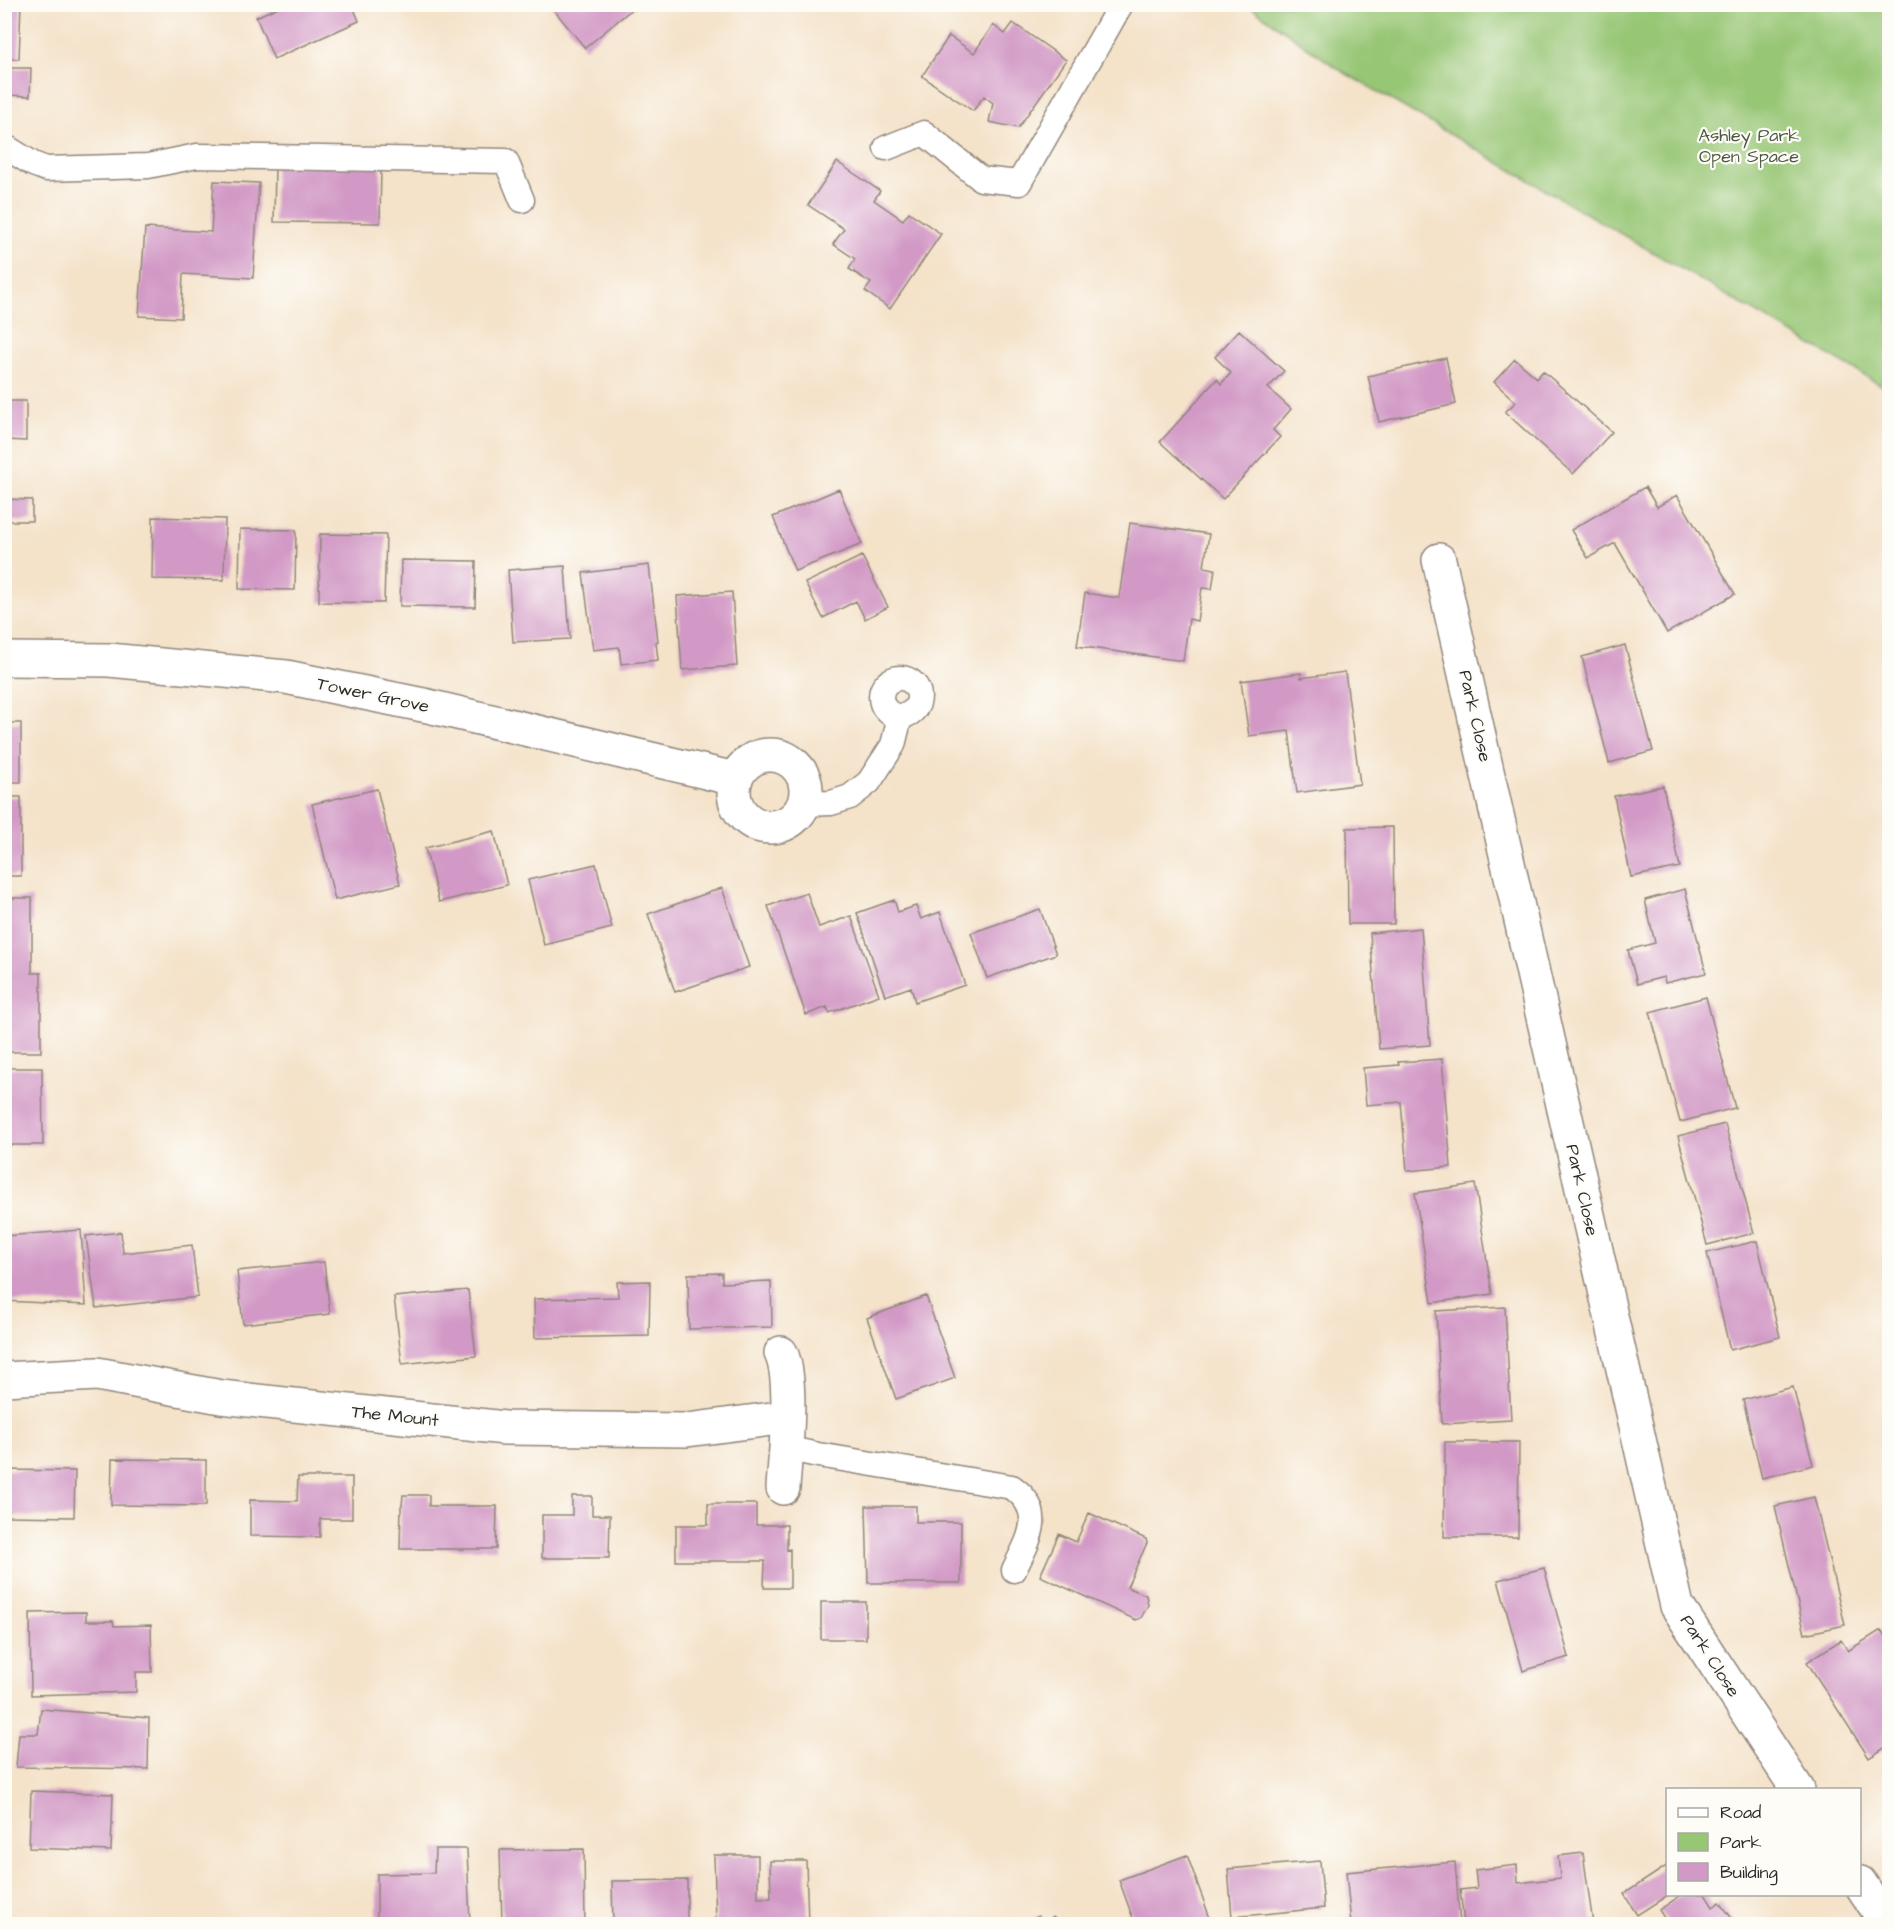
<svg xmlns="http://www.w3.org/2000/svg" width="1894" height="1929" viewBox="0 0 1894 1929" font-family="'Architects Daughter',sans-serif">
<rect width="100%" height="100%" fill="#fdfcf7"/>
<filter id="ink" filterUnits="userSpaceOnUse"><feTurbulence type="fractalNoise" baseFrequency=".0167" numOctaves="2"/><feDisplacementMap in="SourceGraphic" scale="12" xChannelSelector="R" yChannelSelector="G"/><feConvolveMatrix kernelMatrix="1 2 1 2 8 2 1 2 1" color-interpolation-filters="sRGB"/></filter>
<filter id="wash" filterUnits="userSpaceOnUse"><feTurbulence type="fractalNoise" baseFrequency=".008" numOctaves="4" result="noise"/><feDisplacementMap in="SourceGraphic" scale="24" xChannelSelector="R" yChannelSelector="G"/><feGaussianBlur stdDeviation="1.35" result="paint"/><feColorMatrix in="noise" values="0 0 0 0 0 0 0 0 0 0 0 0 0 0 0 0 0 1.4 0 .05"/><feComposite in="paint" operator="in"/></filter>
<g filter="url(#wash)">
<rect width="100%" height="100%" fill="#f4e2c9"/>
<path fill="#97c675" stroke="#617850" stroke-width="1.5" d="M1248,5H1889V390L1340,70Z"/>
<g id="blocks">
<path fill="#d299c6" d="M4,4H21L19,59H4Z
M285,4H352L359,21L274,59L256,17Z
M549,4H638L585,48Z
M1013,23L1066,60L1018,128L989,122L993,103L984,96L973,111L922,76L949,36L974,53L993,25L1005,34Z
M4,68H31L30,96L4,95Z
M837,162L880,191L874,200L903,220L909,212L941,234L890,309L865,291L871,283L849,269L855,259L833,244L844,229L808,205Z
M275,165L381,166L380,223L274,222Z
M214,181L259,183L253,278L183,274L181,318L139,316L145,228L211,232Z
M1239,330L1284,371L1268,388L1291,409L1273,430L1280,437L1223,499L1160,442L1217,379L1221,384L1231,373L1215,357Z
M1446,358L1456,404L1379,422L1368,376Z
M1515,359L1537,378L1543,371L1612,432L1573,474L1505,412L1516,402L1494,382Z
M5,401H26V441L5,440Z
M1645,487L1657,507L1677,495L1735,594L1667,633L1615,543L1588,558L1571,530Z
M839,489L862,544L795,571L773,517Z
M4,499L32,500V521H4Z
M153,517L225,519L224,580L152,579Z
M1130,523L1209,534L1204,567L1215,569L1212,589L1202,588L1197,621L1189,619L1183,661L1077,646L1085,593L1119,598Z
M240,529L296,530L295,590L239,589Z
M320,534L386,535L384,603L319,602Z
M862,556L888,607L865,619L856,601L823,618L805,583Z
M401,560L476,561L475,607L400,606Z
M649,565L658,641L656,642L658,660L621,664L619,647L593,650L583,573Z
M565,566L570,639L513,642L508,570Z
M732,592L737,666L682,670L677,596Z
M1625,645L1653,751L1609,763L1582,657Z
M1345,672L1360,784L1297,793L1289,731L1249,736L1241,681L1301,673V678Z
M4,723H21V782H4Z
M1663,786L1680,867L1631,877L1614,796Z
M377,789L400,884L335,900L312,804Z
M4,797H21V876H4Z
M1393,827L1394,924H1348L1347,828Z
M494,831L507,885L439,902L425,848Z
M596,864L612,928L544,945L528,880Z
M722,888L749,967L675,992L648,914Z
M1685,889L1706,973L1665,983L1664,977L1637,984L1628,950L1655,943L1645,900Z
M807,893L819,927L851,916L879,995L829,1013L827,1007L806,1015L768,906Z
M4,898H32V973H41V1052H4Z
M894,900L898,912L916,906L921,919L940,912L965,985L915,1002L911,987L885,996L857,913Z
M1040,909L1056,954L987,978L971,933Z
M1421,928L1430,1045L1379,1049L1370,933Z
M1706,997L1735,1108L1680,1122L1650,1012Z
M1442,1059L1451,1167L1407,1171L1401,1102L1366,1105L1363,1068L1399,1065L1398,1062Z
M4,1068H42L43,1145H4Z
M1725,1124L1754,1233L1707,1245L1678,1136Z
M1475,1184L1492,1294L1432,1303L1415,1193Z
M81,1230L86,1305L4,1301V1236Z
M121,1232L123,1253L192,1245L198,1297L96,1308L86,1236Z
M1757,1241L1780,1337L1730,1350L1707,1253Z
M324,1262L330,1314L243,1324L237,1271Z
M722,1273V1283L771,1281L772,1327L689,1329L688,1274Z
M650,1281L649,1336L535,1338L534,1299L618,1297L617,1282Z
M468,1290L476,1356L402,1364L394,1297Z
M926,1296L955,1378L896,1399L867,1318Z
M1505,1307L1511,1420L1442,1424L1436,1311Z
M1793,1387L1813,1465L1762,1478L1743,1400Z
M1445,1442H1519L1518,1537H1444Z
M112,1459L206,1460V1506L111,1505Z
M4,1470L75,1471L74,1517L4,1516Z
M298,1477H352V1519H320V1537L250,1536V1500L297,1501Z
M403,1495H429V1506H497L496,1549H400L401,1506L402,1505Z
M572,1496H592V1515H610L609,1558H542V1515H572Z
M1814,1497L1845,1625L1805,1634L1775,1506Z
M708,1504H756V1525H787V1550L790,1549V1588H764L765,1561H676V1525H708Z
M866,1506H916V1522H961V1583H868Z
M1089,1513L1146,1539L1147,1543L1127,1587L1146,1595L1148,1605L1141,1618L1136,1620L1040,1576L1059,1534L1076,1542Z
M1544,1568L1569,1657L1523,1671L1498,1580Z
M821,1602H866V1639H821Z
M86,1612V1621H113L114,1626L151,1625L152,1672H136V1692L31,1695L30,1613Z
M1881,1630L1890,1643V1753L1886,1747L1869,1758L1807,1662L1841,1640L1848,1651Z
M41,1709L149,1718L148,1769L16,1767L19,1734H38Z
M31,1791L113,1794L111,1851L29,1848Z
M435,1849H467L470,1923L377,1924V1874L434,1873Z
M584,1849L585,1923L502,1924L500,1850Z
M1583,1853L1593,1924H1464L1460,1890L1477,1888L1475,1870L1517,1865L1518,1883L1560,1878L1558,1856Z
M714,1855H758V1898H771L770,1861H806L808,1924H716Z
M1187,1855L1211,1921L1200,1924H1135L1119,1880Z
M1320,1861L1324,1908L1232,1917L1228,1869Z
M1455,1862L1460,1924H1351L1346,1872Z
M1668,1865V1895L1637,1915L1624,1894Z
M687,1880V1924H613L612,1881Z
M1683,1894H1705L1713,1907L1720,1902L1736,1924H1668L1659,1910Z
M1038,1916L1045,1924L1053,1917L1060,1924H1028Z"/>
</g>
</g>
<g filter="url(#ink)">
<use href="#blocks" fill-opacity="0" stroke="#90867a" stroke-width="1.5"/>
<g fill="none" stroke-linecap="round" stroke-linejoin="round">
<g stroke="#90867a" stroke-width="27">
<path id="lane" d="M4,146L33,164L46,169L148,166L197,156L506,161L522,200
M886,148L924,133L981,179L1019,183L1121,4
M881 697a19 19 0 1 1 38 0a19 19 0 1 1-38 0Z
M803,804L831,803L850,797L869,782L893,745L900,717
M785,1448L818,1455L1012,1487C1047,1512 1029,1539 1014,1570"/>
</g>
<g stroke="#90867a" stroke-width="36">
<path id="street" d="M1439,560L1677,1606L1798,1790
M4,659L109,660L286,677L428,706L735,779
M734 791a36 36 0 1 1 72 0a36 36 0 1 1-72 0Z
M781,1353C794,1381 785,1455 783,1488
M4,1379L97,1374L221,1397L505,1428L687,1430L787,1417
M1860,1883L1887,1924"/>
</g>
<use href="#lane" stroke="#fff" stroke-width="24"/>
<use href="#street" stroke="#fff" stroke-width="33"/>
</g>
</g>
<g text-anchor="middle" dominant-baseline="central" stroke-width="4.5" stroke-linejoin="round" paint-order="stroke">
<g font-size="18" fill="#4b5a41" stroke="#fdfcf7">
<text x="1749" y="135">Ashley Park<tspan x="1749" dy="21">Open Space</tspan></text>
</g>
<g font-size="18" fill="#2b2b2b" stroke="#fdfcf7">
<text transform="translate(373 695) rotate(12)">Tower Grove</text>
<text transform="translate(1475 716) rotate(77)">Park Close</text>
<text transform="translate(1582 1190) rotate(77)">Park Close</text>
<text transform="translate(395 1416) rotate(6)">The Mount</text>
<text transform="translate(1710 1656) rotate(57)">Park Close</text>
</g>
</g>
<rect width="1894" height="1929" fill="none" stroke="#fdfcf7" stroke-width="24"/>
<rect x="1666" y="1788" width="195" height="108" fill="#fdfcf7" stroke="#a9a8a5" stroke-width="1.5"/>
<rect x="1678" y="1808" width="30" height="9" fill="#ffffff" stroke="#a9a8a5" stroke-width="1.5"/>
<text x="1720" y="1818" font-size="18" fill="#2b2b2b">Road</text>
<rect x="1678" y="1833" width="30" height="18" fill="#97c675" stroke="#a9a8a5" stroke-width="1.5"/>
<text x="1720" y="1848" font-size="18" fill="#2b2b2b">Park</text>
<rect x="1678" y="1863" width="30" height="18" fill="#d299c6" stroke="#a9a8a5" stroke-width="1.5"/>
<text x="1720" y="1878" font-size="18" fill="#2b2b2b">Building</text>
</svg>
